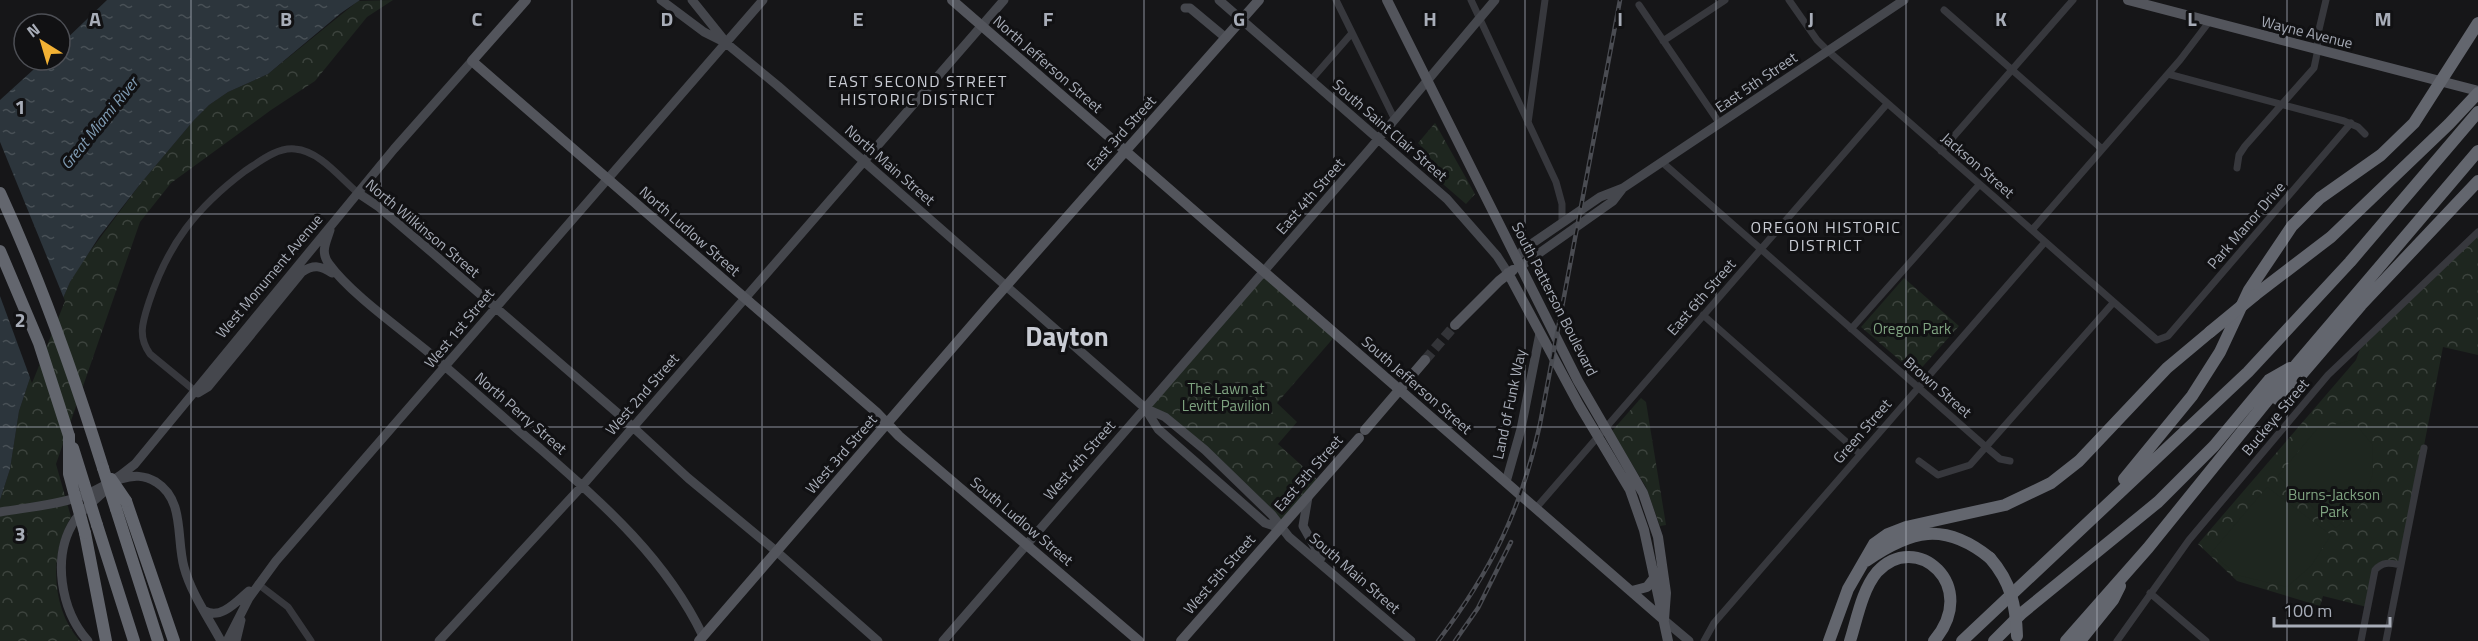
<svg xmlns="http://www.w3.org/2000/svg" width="2478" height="641" viewBox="0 0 2478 641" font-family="'Titillium Web',sans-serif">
<defs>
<pattern id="forest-crowns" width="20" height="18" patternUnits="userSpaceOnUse" patternTransform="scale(1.5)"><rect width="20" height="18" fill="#1e261f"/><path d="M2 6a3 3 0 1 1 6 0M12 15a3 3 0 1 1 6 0" fill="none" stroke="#3c433d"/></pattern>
<pattern id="water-ripples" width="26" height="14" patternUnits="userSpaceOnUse" patternTransform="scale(1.5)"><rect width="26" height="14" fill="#2c353c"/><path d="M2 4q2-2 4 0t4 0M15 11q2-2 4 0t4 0" fill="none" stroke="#485056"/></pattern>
</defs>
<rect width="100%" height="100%" fill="#161618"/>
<path fill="url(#forest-crowns)" d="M393,0L367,17L315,81L271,110L171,183L140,222L56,464L71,517C49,553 51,609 80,641H0V500L10,469L19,411L35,363L70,282L82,262L141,183L194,120L209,105L228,92L268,74L358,1Z
M1435,123L1475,194L1466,204L1414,159L1423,148L1418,143Z
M2478,232V355L2443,347L2401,565L2380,564L2367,607L2323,596L2320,606L2237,581L2198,544L2356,360L2364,338Z
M1264,272L1336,335L1277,403L1297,422L1278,444L1320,482L1280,528L1205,450L1145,408Z
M1904,278L1959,326L1916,374L1861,327Z
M1641,398L1646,402L1666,525L1660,526L1646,487L1612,431Z"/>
<path fill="#1e261f" d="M2352,420L2372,444L2373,474L2361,504L2336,528L2278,476L2317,429Z
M2267,487L2331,535L2311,566L2287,587L2237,575L2211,553Z"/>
<path fill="url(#water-ripples)" d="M107,0H360L341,13L268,74L228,92L209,105L194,120L141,183L99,237L70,282L35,363L19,411L10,469L0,500V100L44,60H60V45Z"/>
<path fill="#161618" d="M0,142L65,301L32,383L0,296Z"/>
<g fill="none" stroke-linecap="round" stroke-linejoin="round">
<path stroke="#333438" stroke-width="10" stroke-dasharray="10 5" stroke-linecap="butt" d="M1425,360L1455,325"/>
<path stroke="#37383d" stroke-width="7" d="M1336,0L1395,120
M1471,0L1556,182L1562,204V223
M1789,0L1817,40L1828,51L2157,340L2168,336L2351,123
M1639,5L1720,124
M1944,10L2102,149
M1663,41L1725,0
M2168,74L2344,121L2358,127L2365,134
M1311,80L1352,33
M1528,123L1545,0
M1941,151L2073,0
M1663,163L1986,447L2000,459L2010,461
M2237,168L2239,155L2245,146L2314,68L2318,49L2317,38L2326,0
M2032,230L2180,60L2209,22
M1703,315L1860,454
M1851,329L1979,185
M195,391L150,354C137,336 143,321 149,302C168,244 196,208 245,171C259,162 277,147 295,149C320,151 340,178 358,193
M1919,461L1938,475L1970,465L2113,303
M1536,508L1887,104
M2401,565L2424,448
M258,584L288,607L311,641
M2150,593L2206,641
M1704,641L1714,623L2045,242
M2117,641L2189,540L2328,375L2478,232
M2361,641L2375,570C2383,561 2390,563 2401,565L2386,641"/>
<path stroke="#45474d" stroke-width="9" d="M661,0L704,32L726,43L778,86L1145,408L1158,429L1265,523L1280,528
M692,0L725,41
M1219,0L1447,199L1497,256L1508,273
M1185,8H1190L1226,38
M358,193L379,207L428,249L622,417L688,478L776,551L878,641
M330,230C326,243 320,252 329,264C350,293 398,327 427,351C464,382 500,415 537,446C602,503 665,557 703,636
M1517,258L1524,249L1600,197L1623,188L1904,0
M1521,266L1613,201L1623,188
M195,391L198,393L208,387L302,272C314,264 321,266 332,273
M1147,409L1165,417L1205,450L1272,515L1289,537L1411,641
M121,479C134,475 144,475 156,482C185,500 176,538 184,567C191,593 208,617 221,641
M1506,482L1521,429L1540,333
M1308,497L1303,526L1321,558
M0,512C57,503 89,503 135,464L394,149L472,61
M205,611C221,620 237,601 249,591
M1664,620L1689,641
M88,641C61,611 51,556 75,520C83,509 95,500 105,491
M227,641L249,598L276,561L763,0
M236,641L241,620
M439,641L582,486L1004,0
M943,641L1369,150L1495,0"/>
<path stroke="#53555c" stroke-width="10" d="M526,0L472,61L876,412L899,436L1139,641
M952,0L1664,620
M1387,0L1578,381L1643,493L1658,537L1666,593L1664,620
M2128,0L2478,91
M1508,273L1579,405L1630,490L1644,530L1668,641
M1455,325L1499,281L1513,270
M1365,430L1425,360
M1632,591L1647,587L1654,578
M699,641L991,303L1259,0
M1181,641L1359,438"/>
<path stroke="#63666e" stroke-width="12" d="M0,193C41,282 74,375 103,468
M0,251L39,343L69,436
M2255,295L2331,237L2449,124L2478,93
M2277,399L2295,382L2361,305L2478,181
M2124,479L2192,396L2220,352L2249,290L2292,226L2320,198L2381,155L2414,123L2478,23
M126,501L174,641
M116,509L158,641
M97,525L134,641
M85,533L106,641
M1866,561C1911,530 1944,521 1990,558
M1829,641L1848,589L1874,544L1888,534L1906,527L2005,505L2051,483L2079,461L2167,368L2210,332
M1850,641C1857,619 1862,590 1877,572C1916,529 1981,586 1934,641
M1962,641L2248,372L2350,262L2478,112
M1994,641L2022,613L2158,502L2214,446L2269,380L2290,368
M2066,641L2148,548L2296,365L2478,151
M2080,641L2113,600L2120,586"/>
<g stroke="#4a4c52" stroke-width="4.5">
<path id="rail" d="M1438,641C1492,570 1521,510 1540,424L1620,0
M1455,641L1478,608L1511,542"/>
</g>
<use href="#rail" stroke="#111113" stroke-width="2" stroke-dasharray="7" stroke-linecap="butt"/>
<path stroke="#63666e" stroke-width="12" d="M2210,332L2255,295
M69,436V474L85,533
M73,448L97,525
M103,468L116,509
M111,479L126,501
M1990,558C2011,582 2016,606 2017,636"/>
</g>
<path fill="none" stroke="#a8adb8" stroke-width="1.5" stroke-opacity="0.55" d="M191,0V641M381,0V641M572,0V641M762,0V641M953,0V641M1144,0V641M1334,0V641M1525,0V641M1716,0V641M1906,0V641M2097,0V641M2287,0V641M0,214H2478M0,427H2478"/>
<g text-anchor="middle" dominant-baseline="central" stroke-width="6" stroke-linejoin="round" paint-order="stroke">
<g font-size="15" fill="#a8adb8" stroke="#111113">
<text transform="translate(2307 32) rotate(14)">Wayne Avenue</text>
<text transform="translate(1048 64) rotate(41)">North Jefferson Street</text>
<text transform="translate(1756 82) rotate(-34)">East 5th Street</text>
<text transform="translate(1390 130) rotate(41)">South Saint Clair Street</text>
<text transform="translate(1121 133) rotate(-48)">East 3rd Street</text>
<text transform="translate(890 165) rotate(41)">North Main Street</text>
<text transform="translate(1978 165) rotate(41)">Jackson Street</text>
<text transform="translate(1310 196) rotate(-49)">East 4th Street</text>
<text transform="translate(2246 225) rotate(-49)">Park Manor Drive</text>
<text transform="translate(423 228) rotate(40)">North Wilkinson Street</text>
<text transform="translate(690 231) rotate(41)">North Ludlow Street</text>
<text transform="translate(269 276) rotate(-50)">West Monument Avenue</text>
<text transform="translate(1701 297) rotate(-49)">East 6th Street</text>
<text transform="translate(1555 299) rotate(63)">South Patterson Boulevard</text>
<text transform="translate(459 328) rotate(-50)">West 1st Street</text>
<text transform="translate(1417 385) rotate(41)">South Jefferson Street</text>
<text transform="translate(1938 387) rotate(41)">Brown Street</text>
<text transform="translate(642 394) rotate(-49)">West 2nd Street</text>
<text transform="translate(1509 404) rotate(-78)">Land of Funk Way</text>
<text transform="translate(521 413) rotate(41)">North Perry Street</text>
<text transform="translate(2275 417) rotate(-50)">Buckeye Street</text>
<text transform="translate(1862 431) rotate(-49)">Green Street</text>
<text transform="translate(841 454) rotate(-49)">West 3rd Street</text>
<text transform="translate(1079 460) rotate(-49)">West 4th Street</text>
<text transform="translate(1308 473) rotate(-49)">East 5th Street</text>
<text transform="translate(1022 521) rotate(40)">South Ludlow Street</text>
<text transform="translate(1355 573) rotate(41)">South Main Street</text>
<text transform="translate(1219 574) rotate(-49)">West 5th Street</text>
</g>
<g font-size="15" fill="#7fa381" stroke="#111113">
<text x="1912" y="328">Oregon Park</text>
<text x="1226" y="388">The Lawn at<tspan x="1226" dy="17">Levitt Pavilion</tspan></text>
<text x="2334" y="494">Burns-Jackson<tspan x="2334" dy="17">Park</tspan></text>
</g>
<g font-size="16" letter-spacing="1.5" fill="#c9ccd4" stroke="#111113">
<text x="918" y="81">EAST SECOND STREET<tspan x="918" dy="18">HISTORIC DISTRICT</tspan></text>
<text x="1826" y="227">OREGON HISTORIC<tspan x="1826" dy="18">DISTRICT</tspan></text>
</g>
<g font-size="16" font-style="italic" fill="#7f9bb3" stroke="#111113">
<text transform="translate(99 123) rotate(-51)">Great Miami River</text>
</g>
<g font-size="27" font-weight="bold" fill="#c9ccd4" stroke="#111113">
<text x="1067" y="335">Dayton</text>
</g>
</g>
<g font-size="20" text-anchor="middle" font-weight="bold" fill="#a8adb8" stroke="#111113" stroke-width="6" stroke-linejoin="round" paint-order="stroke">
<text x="95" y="26">A</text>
<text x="286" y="26">B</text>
<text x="477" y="26">C</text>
<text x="667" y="26">D</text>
<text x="858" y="26">E</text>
<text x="1048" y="26">F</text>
<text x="1239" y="26">G</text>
<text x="1430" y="26">H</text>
<text x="1620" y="26">I</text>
<text x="1811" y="26">J</text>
<text x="2001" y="26">K</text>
<text x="2192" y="26">L</text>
<text x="2383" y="26">M</text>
<text x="20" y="114">1</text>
<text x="20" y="327">2</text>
<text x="20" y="541">3</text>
</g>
<g transform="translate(42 42) rotate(323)"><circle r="28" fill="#111113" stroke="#4d4f55" stroke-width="1.5"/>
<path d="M0-4.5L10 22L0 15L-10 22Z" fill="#f2b134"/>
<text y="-9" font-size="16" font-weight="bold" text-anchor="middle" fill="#a8adb8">N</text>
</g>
<path d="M2274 617v9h116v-9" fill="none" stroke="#a8adb8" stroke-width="3"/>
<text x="2283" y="617" font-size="18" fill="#a8adb8" stroke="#111113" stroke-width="4.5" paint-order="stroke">100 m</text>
</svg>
